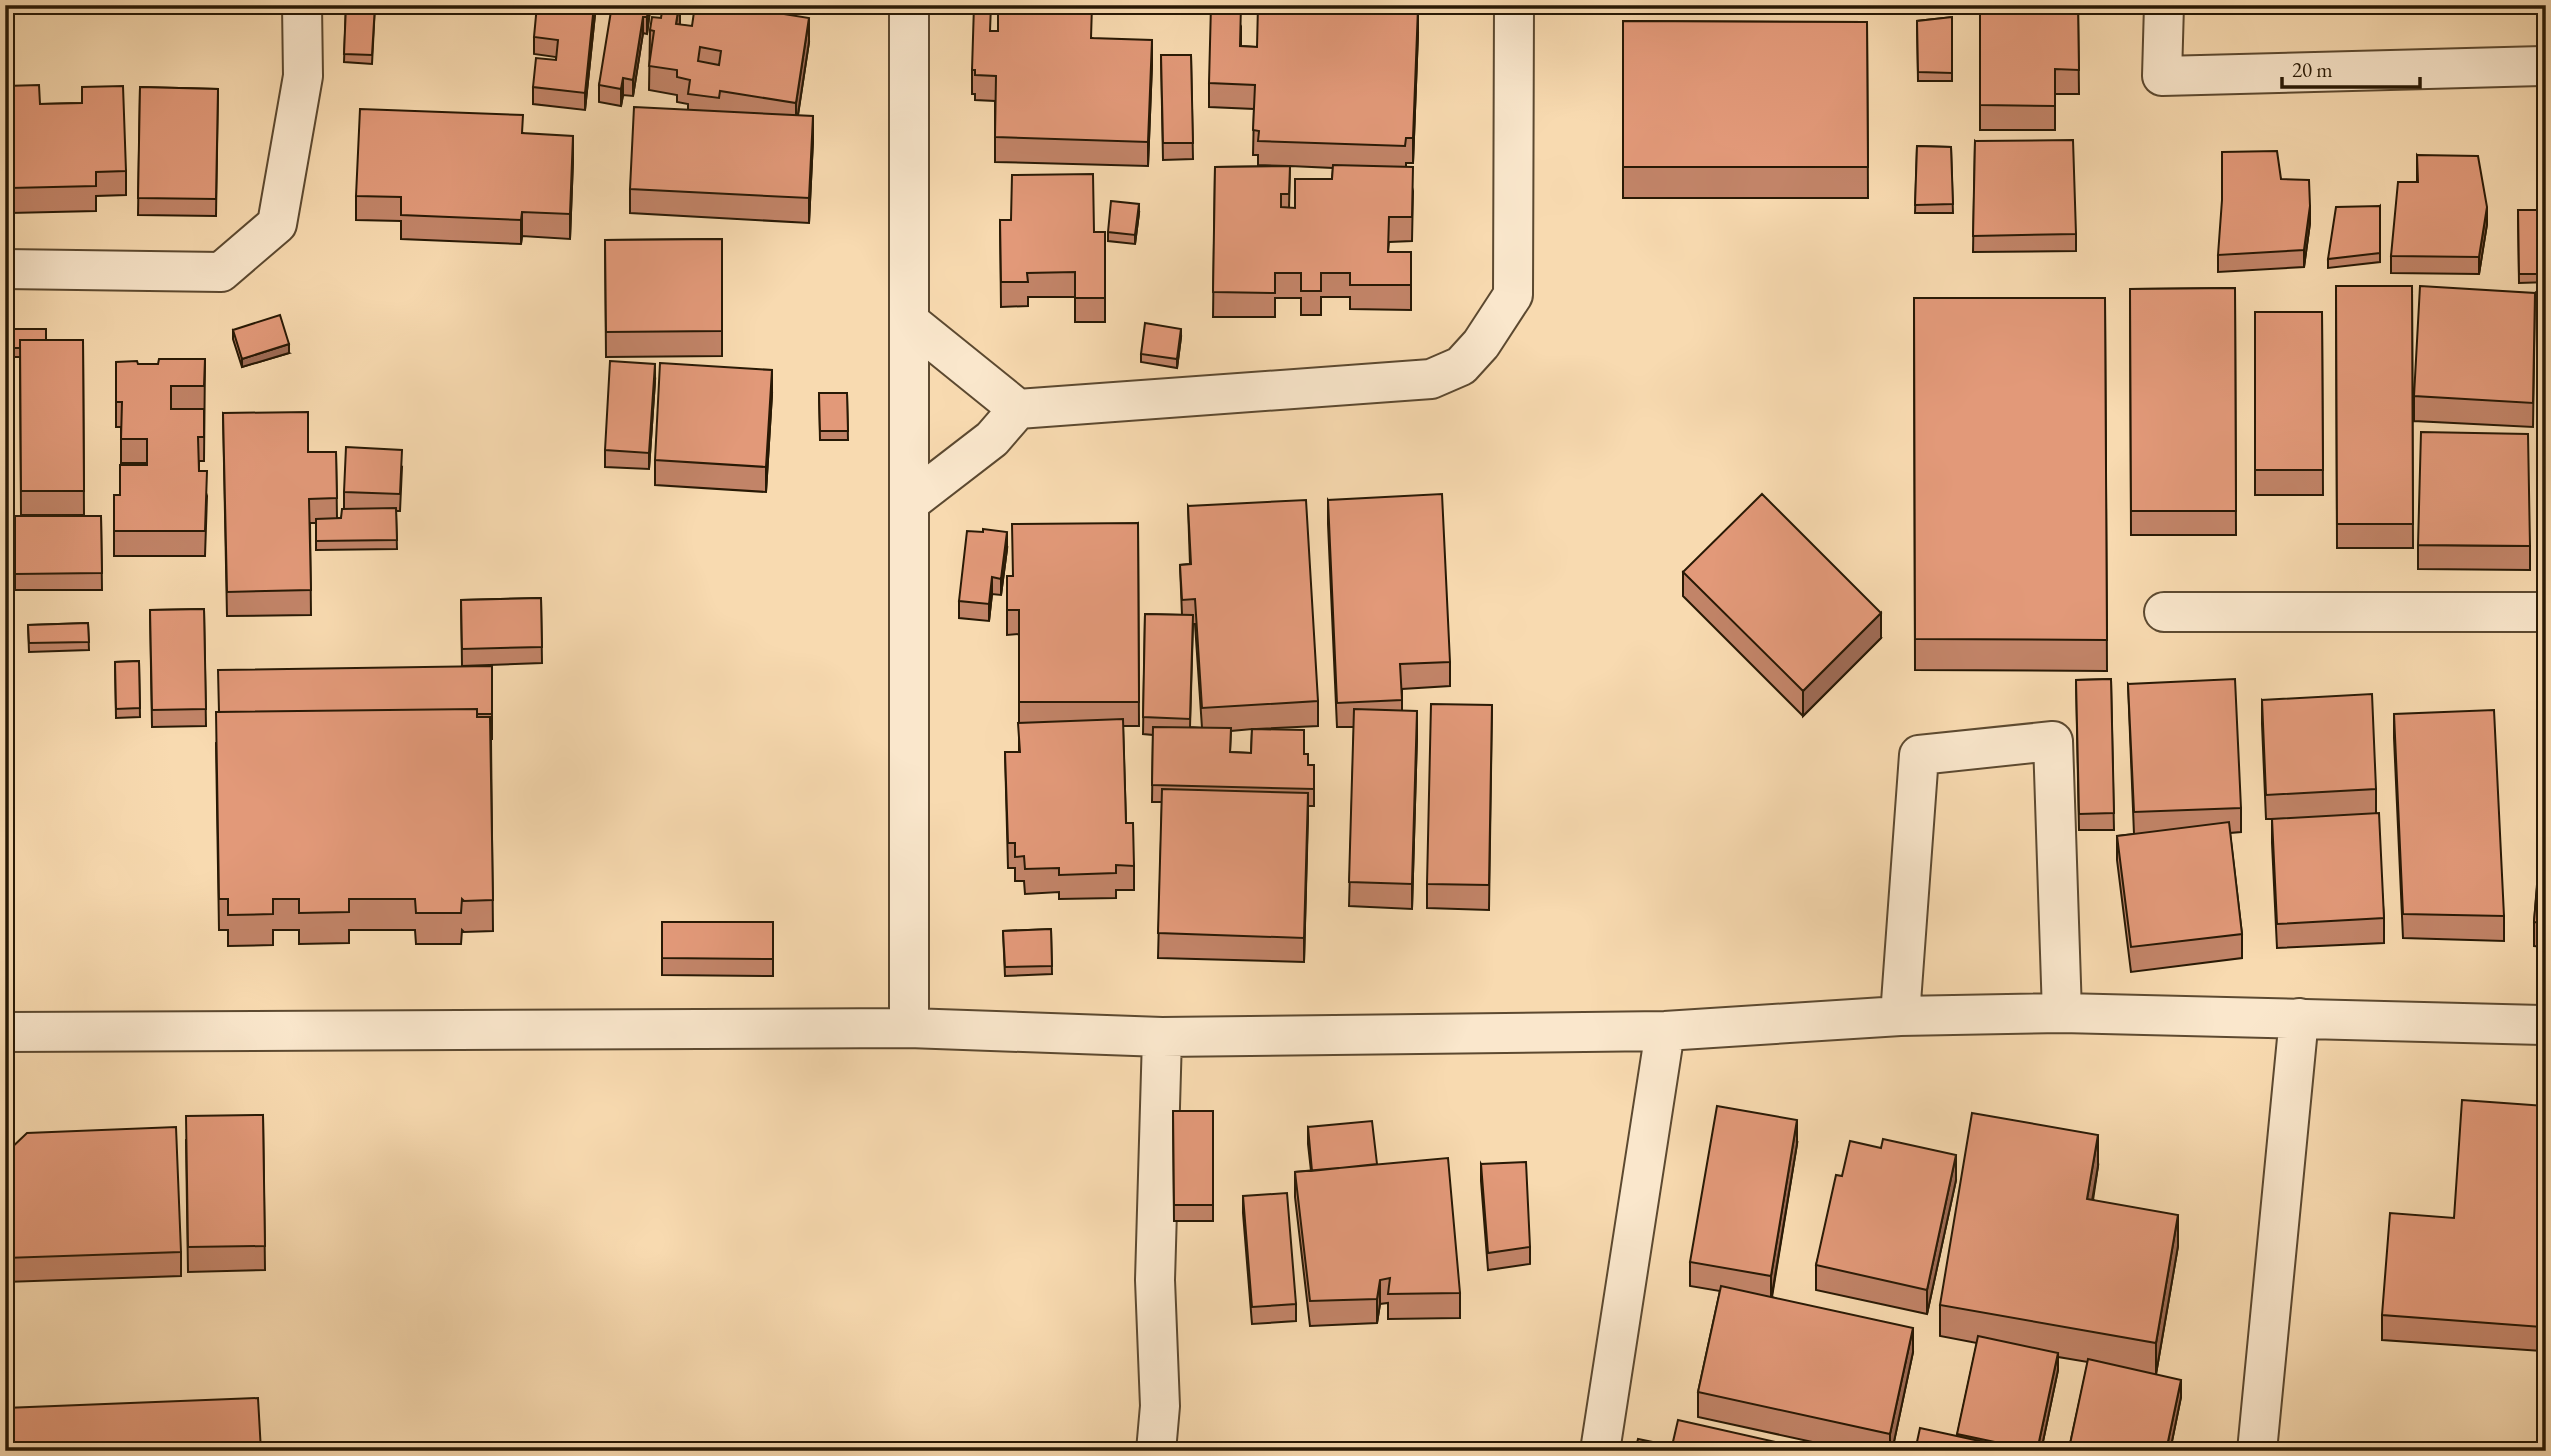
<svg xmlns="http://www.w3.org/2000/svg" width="2551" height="1456" viewBox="0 0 2551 1456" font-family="'EB Garamond',serif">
<rect width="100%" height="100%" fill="#f8dab0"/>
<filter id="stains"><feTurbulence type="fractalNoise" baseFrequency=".00286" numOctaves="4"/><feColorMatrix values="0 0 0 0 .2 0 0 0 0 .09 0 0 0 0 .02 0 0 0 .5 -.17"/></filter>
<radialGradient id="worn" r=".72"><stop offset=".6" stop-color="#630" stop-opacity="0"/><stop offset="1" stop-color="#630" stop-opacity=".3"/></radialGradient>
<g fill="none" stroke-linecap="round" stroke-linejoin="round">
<g stroke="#5c4930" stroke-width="42">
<path id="minor" d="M909,5V1028
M2164,5L2162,76L2546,66
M5,269L221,272L277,224L303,76L302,5
M909,321L1018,409L1431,379L1461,366L1481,344L1513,295L1514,5
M909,503L992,439L1018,409
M2164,612H2546
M1900,1016L1919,755L2053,741L2062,1013
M5,1032L909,1028L1162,1037L1665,1031L1900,1016L2062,1013L2546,1025
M1156,1451L1160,1406L1155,1280L1162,1037
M1600,1451L1665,1031
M2257,1451L2299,1018"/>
</g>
<use href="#minor" stroke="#fae7cc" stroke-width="38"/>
</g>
<path fill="#c28468" stroke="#281905" stroke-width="2" fill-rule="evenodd" d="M346,5H375L372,64L344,62Z
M596,5L585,110L533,104V87L556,60V57L534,54V37Z
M624,5V11L632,12L650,5V10L647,34L643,33L633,96L623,95L621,106L599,102V85Z
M680,5V25L809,42L798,115L813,140L809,223L630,213V189L688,109V104L677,102V95L649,90L650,30L661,18Z
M807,5H823L821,12L807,8Z
M1980,5H2078L2079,94H2055V130H1980Z
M1952,17V81H1918L1917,21Z
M1623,21L1867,22L1868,198H1623Z
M1241,28V46L1257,47L1418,33L1413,163H1406V166L1413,191L1412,241L1389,242L1388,252H1411V310L1350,309V297H1321V315H1301V298H1275V317H1213L1215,167L1289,166L1258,165V155H1253L1254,109L1209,107V83ZM1290,166L1333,168L1332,179L1295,208H1289Z
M991,31L1092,38L1152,64L1148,166L995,162V101L975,100V94H972V70Z
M1161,55H1191L1193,159L1163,160Z
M5,86L40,104L82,103V87L126,171V195L96,196V211L10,213L9,198H5Z
M140,87L218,89L216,216L138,215Z
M523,133L573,160L570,239L522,236L521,244L401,239V221L356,220V196Z
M1975,141L2076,234V251L1973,252Z
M1917,146L1951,147L1953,213H1915Z
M2417,155L2487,224L2479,274L2391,273V256L2417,182Z
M2281,179L2310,223L2304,267L2218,272V255Z
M2380,206V262L2328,268V259Z
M2518,210H2546V282L2519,283Z
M1139,213L1135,244L1108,241V232Z
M1000,220L1094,232H1105V322H1075V297H1028V306L1001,307Z
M722,239V356L606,357L605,240Z
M2336,286H2412L2413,548H2337Z
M2235,288L2236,535H2131L2130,289Z
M2535,293L2533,427L2414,421V396Z
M1914,298H2105L2107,671L1915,670Z
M2255,312H2322L2323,495H2255Z
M10,329L46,340H83L84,515H21L20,357H10Z
M233,330L289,353L242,367L233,339Z
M1181,337L1177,368L1141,362V354Z
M205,359L204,461H199V471L207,496L205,556H114V495H120L147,465V463H121V427H116V362L138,364H158Z
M655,381L649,469L605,467V450Z
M819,393H847L848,440H820Z
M772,394L766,492L655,485V460Z
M223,413L308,452H336L337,518H341L344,509V492L402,467L400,511H396L397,549L316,550V523H310L311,615L227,616Z
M1328,500L1450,662V686L1402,689V711L1417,735L1412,909L1349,906L1354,727H1337L1328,524Z
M1188,506L1318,701V726L1255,729L1304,754L1308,765H1314V806H1308L1304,962L1158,958L1162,802H1152L1153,735L1143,734L1145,614L1182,615L1180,565L1190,564ZM1193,624H1195L1202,728L1190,727ZM1252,729L1251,753L1230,752L1231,731Z
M15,516H101L102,590H15Z
M1138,523L1139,726H1123L1126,823L1134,866V890H1116V898L1059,899V892L1025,894L1024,881H1015V868H1008L1005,752H1019V634L1007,635V576H1013Z
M2418,545L2530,546V570L2418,569Z
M1007,549L1001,595L992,594L989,621L959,618V601Z
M1683,572L1881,638L1803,716L1683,596Z
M541,598L542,663L462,666L461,600Z
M204,609L206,726L152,727L150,610Z
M88,623L89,650L29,652L28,625Z
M139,661L140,717L116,718L115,662Z
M492,666V739H491L493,931L464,932L462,930L461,944H416L415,930H349V943L299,944V930H273V945L228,946V930H219L216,743Z
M2111,679L2114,830H2079L2076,680Z
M2128,684L2241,808V832L2230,833L2242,934V958L2131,972L2117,860V836L2134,834Z
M2262,700L2376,789V814L2384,918V943L2277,948L2272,843V819H2266L2262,724Z
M1492,705L1489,910L1427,908V884Z
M2394,714L2504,916V941L2403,938L2394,738Z
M2546,784V947L2534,946V922Z
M662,922H773V976L662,975Z
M1051,929L1052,974L1005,976L1003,931Z
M2546,1106L2542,1351L2382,1340V1315L2454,1218Z
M1173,1111H1213V1221H1174Z
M263,1115L265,1270L188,1272L186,1140Z
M1308,1127L1377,1164L1460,1293V1318L1388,1319V1303L1380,1304L1377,1323L1310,1326L1295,1197V1172L1311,1171L1308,1144Z
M1797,1144L1772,1297L1913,1352L1892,1451H1854L1698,1417V1392L1720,1291L1690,1286V1262Z
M1881,1148L1956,1180L1927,1314L1816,1290V1265L1842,1176Z
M5,1154L181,1252V1276L5,1282Z
M1481,1164L1530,1247V1264L1488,1270L1481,1181Z
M2098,1166L2093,1200L2178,1246L2156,1374L2181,1397L2170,1451H2070V1444L2088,1362L2058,1357V1370L2041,1451H1915L1957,1436L1977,1343L1940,1336V1305Z
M1243,1196L1296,1304V1321L1252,1324L1243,1213Z"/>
<path fill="#9e6b55" stroke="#281905" stroke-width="2" d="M594,5H596L585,110V93Z
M649,5H650V10L647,34V17Z
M679,5H680V23L676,48V24Z
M1418,8V33L1413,163V138Z
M643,17V33L633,96V80Z
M809,18V42L796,127V103Z
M1152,40V64L1148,166V142Z
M623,78V95L621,106V89Z
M813,116V140L809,223V198Z
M573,136V160L570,239V214Z
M1139,204V213L1135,244V235Z
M2310,206V223L2304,267V250Z
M2487,207V224L2479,274V257Z
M522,212V236L521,244V220Z
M1181,329V337L1177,368V359Z
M289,344V353L242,367V359Z
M655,364V381L649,469V453Z
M772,370V394L766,492V467Z
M1007,532V549L1001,595V579Z
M992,577V594L989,621V604Z
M1881,613V638L1803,716V691Z
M1417,711V735L1412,909V884Z
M1308,793V817L1304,962V938Z
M1797,1120V1144L1771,1300V1276Z
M2098,1135V1166L2087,1230V1199Z
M1956,1155V1180L1927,1314V1290Z
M2178,1215V1246L2156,1374V1343Z
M2546,1273V1297L2542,1351V1327Z
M1380,1280V1304L1377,1323V1299Z
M1913,1328V1352L1892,1451H1890V1434Z
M2058,1353V1370L2041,1451H2037Z
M2181,1380V1397L2170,1451H2166Z"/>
<path fill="#e29979" stroke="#281905" stroke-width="2" fill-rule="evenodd" d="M346,5H375L372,55L344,54Z
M537,5H594L585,93L533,87L536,58L556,60L558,40L534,37Z
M612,5H623L622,11L632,12L633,5H649L647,17H643L633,80L623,78L621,89L599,85Z
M663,5H679L676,24L692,26L695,5H727L809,18L796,103L720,91L719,98L688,94L690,80L677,77V70L649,66L654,31L650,30L652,17L661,18ZM700,47L721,51L719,65L698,61Z
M974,5H991L990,31H998V5H1092L1091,38L1152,40L1148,142L995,137L996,76L975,75V70H972Z
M1211,5H1241L1240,46L1257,47L1258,5H1334L1418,8L1413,138H1406L1405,146L1258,141L1259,131L1253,130L1255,85L1209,83Z
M1980,5H2078L2079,70L2055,69V106L1980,105Z
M1952,17V73L1918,72L1917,21Z
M1623,21L1867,22L1868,167H1623Z
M1161,55H1191L1193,143H1163Z
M39,85L40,104L82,103V87L123,86L126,171L96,172V186L10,188L9,174H5V86Z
M140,87L218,89L216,199L138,198Z
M634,107L813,116L809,198L630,189Z
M360,109L523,115L522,133L573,136L570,214L522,212L521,220L401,215V197L356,196Z
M2073,140L2076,234L1973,236L1975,141Z
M1917,146L1951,147L1953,204L1915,205Z
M2277,151L2281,179L2309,180L2310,206L2304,250L2218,255L2222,200V152Z
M2417,155L2478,156L2487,207L2479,257L2391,256L2398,182H2418Z
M1333,165L1413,167L1412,217H1389L1388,252H1411V285H1350V273H1321V291H1301V273H1275V293L1213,292L1215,167L1290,166L1289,194H1281V207L1295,208V179H1332Z
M1093,174L1094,232H1105V298H1075V272L1027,273L1028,282H1001L1000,220H1011L1012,175Z
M1111,201L1139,204L1135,235L1108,232Z
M2380,206V253L2328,259L2336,207Z
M2518,210H2546V274H2519Z
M722,239V331L606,332L605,240Z
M2336,286H2412L2413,524H2337Z
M2420,286L2535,293L2533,403L2414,396Z
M2235,288L2236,511H2131L2130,289Z
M1914,298H2105L2107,640L1915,639Z
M2255,312H2322L2323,470H2255Z
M280,315L289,344L242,359L233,330Z
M1145,323L1181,329L1177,359L1141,354Z
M10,329H46V340H20V348H10Z
M20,340H83L84,491H21Z
M159,359H205L204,386H171V409H204V437H198L199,471H207L205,531H114V495H120V465H147V439H121L122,402H116V362L137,361L138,364H158Z
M610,361L655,364L649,453L605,450Z
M660,363L772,370L766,467L655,460Z
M819,393H847L848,431H820Z
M308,412V452H336L337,498L309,499L311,590L227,592L223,413Z
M2421,432L2528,434L2530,546L2418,545Z
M346,447L402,450L400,494L344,492Z
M1442,494L1450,662L1400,664L1402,700L1337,703L1328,500Z
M1762,494L1881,613L1803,691L1683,572Z
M1306,500L1318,701L1202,708L1195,599L1182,600L1180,565L1191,564L1188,506Z
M396,508L397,540L316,541V519L341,518L342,509Z
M15,516H101L102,573L15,574Z
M1138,523L1139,702H1019V610H1007V576H1013L1012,524Z
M983,529L1007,532L1001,579L992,577L989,604L959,601L967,531L983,532Z
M541,598L542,647L462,649L461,600Z
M204,609L206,709L152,710L150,610Z
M1145,614L1193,615L1190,719L1143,717Z
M88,623L89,642L29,643L28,625Z
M139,661L140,708L116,709L115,662Z
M492,666V714H477V709L219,712L218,670Z
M2111,679L2114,813L2079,814L2076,680Z
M2235,679L2241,808L2134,812L2128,684Z
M2372,694L2376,789L2266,795L2262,700Z
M1431,704L1492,705L1489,885L1427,884Z
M477,709V717H490L493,900L464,901L462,899L461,913H416L415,899H349V912L299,913V899H273V914L228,915V899H219L216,712Z
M1354,709L1417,711L1412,884L1349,882Z
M2494,710L2504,916L2403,914L2394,714Z
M1123,719L1126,823H1133L1134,866L1116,865V873L1059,875V868L1025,869L1024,856L1015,857V843H1008L1005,752H1020L1018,723Z
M1153,727L1231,728L1230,752L1251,753L1252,729L1304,730V754H1308V765H1314V789L1152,785Z
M2545,784H2546V923L2534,922Z
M1162,789L1308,793L1304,938L1158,933Z
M2379,813L2384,918L2277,924L2272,819Z
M2229,822L2242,934L2131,947L2117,836Z
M662,922H773V959L662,958Z
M1051,929L1052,966L1005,967L1003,931Z
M2462,1100L2546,1106V1273L2542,1327L2382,1315L2390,1213L2454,1218Z
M1717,1106L1797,1120L1771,1276L1690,1262Z
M1173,1111H1213V1205H1174Z
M1972,1113L2098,1135L2087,1199L2178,1215L2156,1343L1940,1305Z
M263,1115L265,1246L188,1247L186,1116Z
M1372,1121L1377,1164L1312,1171L1308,1127Z
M176,1127L181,1252L5,1258V1154L27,1133Z
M1883,1139L1956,1155L1927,1290L1816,1265L1836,1175L1842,1176L1850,1141L1881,1148Z
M1448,1158L1460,1293L1388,1294L1390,1278L1380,1280L1377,1299L1310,1301L1295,1172Z
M1526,1162L1530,1247L1488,1253L1481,1164Z
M1287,1193L1296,1304L1252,1307L1243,1196Z
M1721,1286L1913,1328L1890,1434L1698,1392Z
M1978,1336L2058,1353L2037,1451L1957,1434Z
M2088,1359L2181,1380L2166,1451H2102L2070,1444Z
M258,1398L261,1451H5V1408Z
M1678,1420L1816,1451H1635L1638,1439L1672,1446Z
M1920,1428L1998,1445L1997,1451H1915Z
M1425,1449V1451H1397Z"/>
<rect width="2551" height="1456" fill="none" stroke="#f8dab0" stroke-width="28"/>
<rect x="7" y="7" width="2537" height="1442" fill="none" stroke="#281905" stroke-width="3.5"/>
<rect x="14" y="14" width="2523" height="1428" fill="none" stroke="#281905" stroke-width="2"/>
<path d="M2282 77v10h138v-10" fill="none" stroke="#281905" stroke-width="3.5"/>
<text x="2292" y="77" font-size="21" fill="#281905" stroke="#fae7cc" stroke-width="5" paint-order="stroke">20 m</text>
<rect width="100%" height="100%" filter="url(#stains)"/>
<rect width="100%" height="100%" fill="url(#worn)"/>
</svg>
